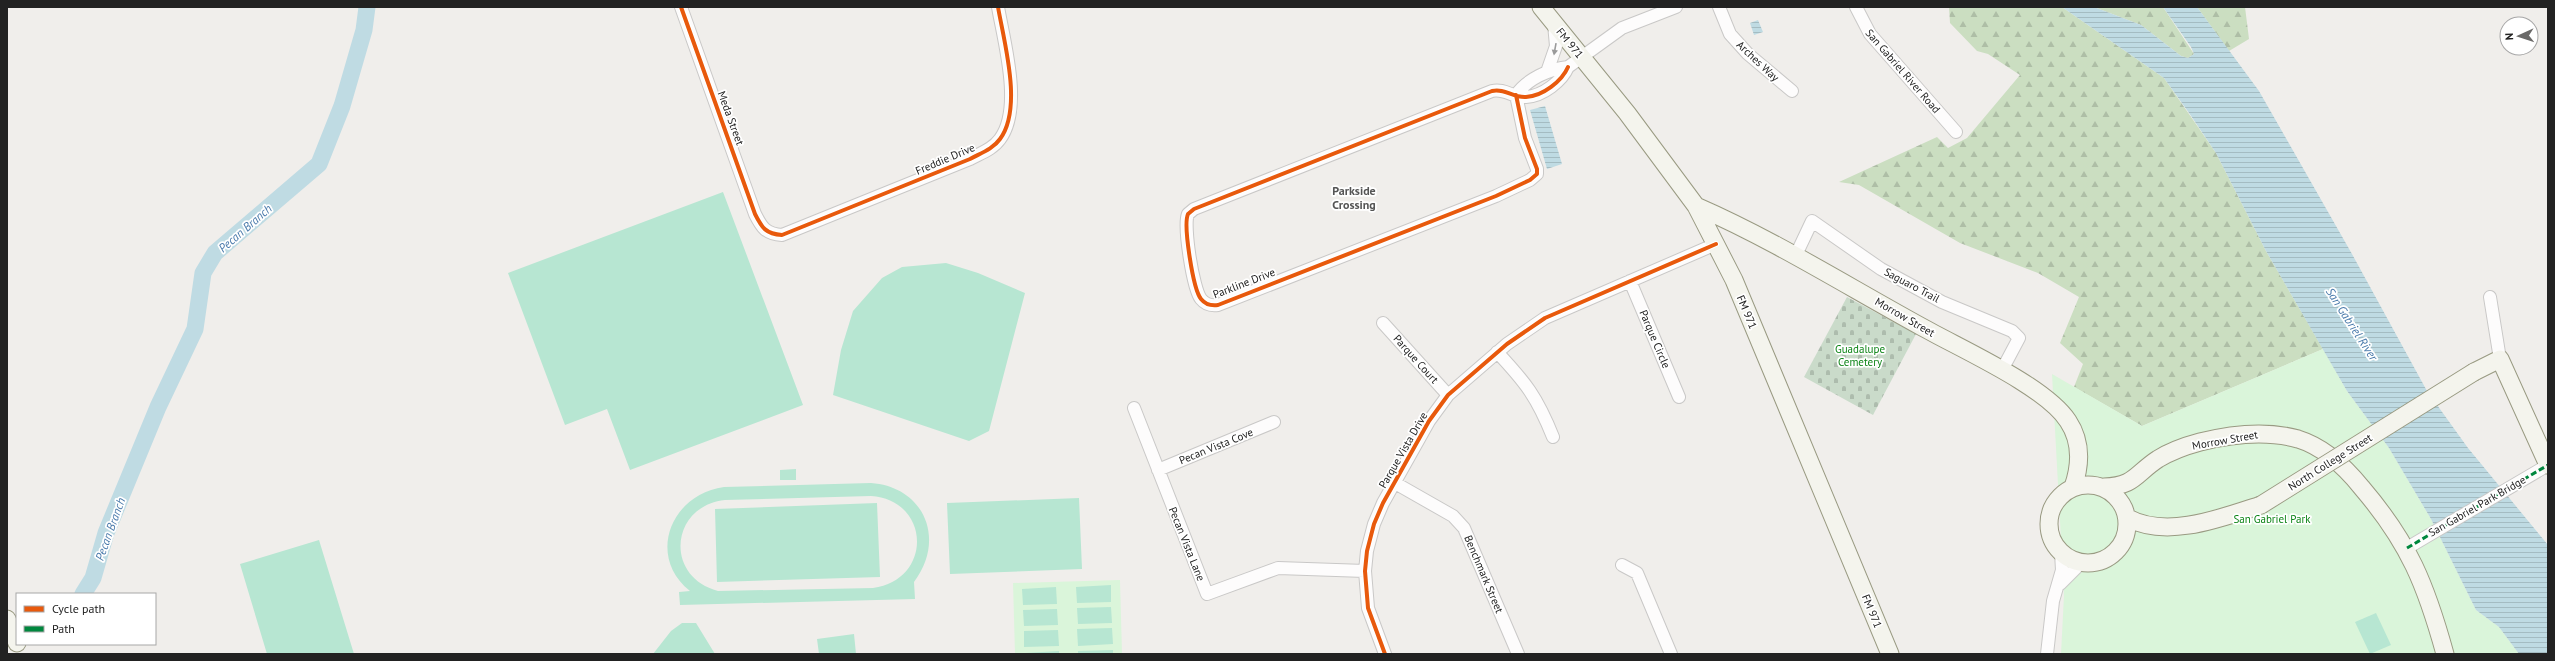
<svg xmlns="http://www.w3.org/2000/svg" width="2555" height="661" viewBox="0 0 2555 661" font-family="'PT Sans',sans-serif">
<defs>
<pattern id="forest-firs" width="22" height="20" patternUnits="userSpaceOnUse"><rect width="22" height="20" fill="#cbdec1"/><path d="M5 1l3.5 6h-7zM16 11l3.5 6h-7z" fill="#aebea6"/></pattern>
<pattern id="cemetery-stones" width="16" height="16" patternUnits="userSpaceOnUse"><rect width="16" height="16" fill="#cadbca"/><path d="M2 7V4a2 2 0 0 1 4 0v3zM10 15v-3a2 2 0 0 1 4 0v3z" fill="#adbcad"/></pattern>
<pattern id="water-rules" width="6" height="5" patternUnits="userSpaceOnUse"><rect width="6" height="5" fill="#bfdbe3"/><path d="M0 2.5h6" fill="none" stroke="#a4bcc2"/></pattern>
</defs>
<rect width="100%" height="100%" fill="#f0eeeb"/>
<path fill="url(#forest-firs)" d="M1949,7H2062L2164,78L2216,153L2266,251L2323,349L2142,426L2074,387L2083,364L2060,343L2079,297L2038,273L1960,243L1859,185L1839,182L1937,137L1948,148L1967,138L2020,75L1988,54L1977,51L1950,23Z
M2094,7H2163L2194,54L2188,58L2181,56L2141,25Z
M2197,7H2245L2249,39L2229,51Z"/>
<path fill="url(#cemetery-stones)" d="M1847,297L1916,334L1873,415L1804,377Z"/>
<path fill="#daf5da" d="M2323,349L2347,391L2389,448L2431,519L2476,610L2499,627L2519,654H2061L2064,595L2052,374L2142,426Z
M1120,580L1122,654H1015L1013,583Z"/>
<path fill="#b7e6d2" fill-rule="evenodd" d="M723,192L803,405L630,470L607,409L565,425L508,273Z
M946,263L978,273L1025,293L989,431L969,441L833,395L841,350L853,311L882,278L902,267Z
M796,469V480H780V470Z
M871,483C925,487 946,540 914,582L915,599L680,605L679,592L690,591C646,556 671,494 724,487ZM871,496C931,500 933,580 873,588L718,591C664,577 670,506 725,500Z
M1079,498L1082,569L950,574L947,503Z
M877,503L880,577L717,582L715,509Z
M319,540L354,654H267L240,564Z
M1111,585V602L1077,603L1076,587Z
M1056,587L1057,604L1023,605L1022,589Z
M1111,607L1112,623L1078,624L1077,608Z
M1057,609L1058,625L1024,626L1023,610Z
M2376,613L2391,645L2370,654L2355,622Z
M682,623H696L715,654H653L671,631Z
M1112,628L1113,644L1078,646L1077,629Z
M1058,630L1059,646L1024,647V631Z
M854,634L856,654H819L817,639Z
M1113,650V654H1078V651Z
M1059,651V654H1025V653Z"/>
<path fill="url(#water-rules)" d="M2062,7H2094L2141,25L2181,56L2188,58L2194,54L2191,47L2163,7H2197L2259,91L2352,254L2427,391L2468,448L2548,545V654H2519L2499,627L2476,610L2431,519L2389,448L2347,391L2266,251L2216,153L2189,113L2164,78Z
M1758,20L1763,32L1754,35L1750,23Z
M1545,106L1562,164L1547,169L1530,110Z"/>
<g fill="none" stroke-linecap="round" stroke-linejoin="round">
<path stroke="#bfdbe3" stroke-width="17" d="M83,594L93,578L106,533L158,407L195,329L203,273L215,253L319,164L342,106L364,30L367,7"/>
<g stroke="#c9c8c7" stroke-width="14">
<path id="street" d="M681,7L755,214C762,228 766,234 782,235L970,159C981,153 993,149 1000,139C1023,108 1004,42 998,7
M1719,7L1730,34L1748,54L1792,91
M1856,7L1870,34L1956,132
M1547,72L1556,46L1554,24
M1516,95L1525,138L1537,169V174L1530,180L1496,196L1218,305C1211,306 1205,304 1201,299C1193,289 1183,225 1188,214L1194,209L1492,91C1505,88 1513,98 1526,97C1543,96 1562,81 1568,67
M1516,95C1527,79 1549,69 1568,67L1622,28L1676,7
M1795,257L1812,221L1881,269L1942,302L2012,331L2019,338L2002,370
M1630,281L1679,397
M2490,297L2500,359
M1383,323L1448,395
M1497,352C1526,383 1537,397 1553,437
M1134,408L1207,594L1278,568L1365,571
M1158,470L1274,422
M1395,483L1453,516L1464,528L1518,654
M2407,548L2548,465
M1622,565L1637,573L1671,654
M2060,584L2081,563
M1385,654L1368,608L1365,571L1367,551L1374,524L1383,503L1429,421L1448,395L1507,344L1545,318L1716,244
M2047,654L2053,601L2062,570L2061,553"/>
</g>
<g stroke="#999a82" stroke-width="19">
<path id="secondary" d="M1541,7L1627,113L1696,206L1734,280L1890,654
M1696,206C1774,240 1847,286 1922,327C1961,349 2045,386 2068,421C2082,442 2081,464 2073,487
M2474,372L2500,359L2548,465
M2049 524a39 39 0 1 1 78 0a39 39 0 1 1-78 0Z
M2104,487C2135,486 2135,474 2158,459C2171,451 2185,446 2200,442C2232,434 2266,430 2298,439C2324,447 2346,468 2362,488C2409,543 2426,585 2445,654
M2128,518C2167,539 2221,518 2261,505
M7,619L17,643"/>
</g>
<use href="#street" stroke="#fdfcfc" stroke-width="12"/>
<use href="#secondary" stroke="#f4f4ed" stroke-width="17"/>
<g stroke="#999a82" stroke-width="19" stroke-linecap="butt">
<path id="secondary-bridge" d="M2261,505L2474,372"/>
</g>
<use href="#secondary-bridge" stroke="#f4f4ed" stroke-width="17"/>
<path stroke="#00873e" stroke-width="3" stroke-dasharray="6 3" stroke-linecap="butt" d="M2407,548L2548,465"/>
<g stroke="#fff" stroke-width="6">
<path id="cycleway" d="M681,7L755,214C762,228 766,234 782,235L970,159C981,153 993,149 1000,139C1023,108 1004,42 998,7
M1516,95L1525,138L1537,169V174L1530,180L1496,196L1218,305C1211,306 1205,304 1201,299C1193,289 1183,225 1188,214L1194,209L1492,91C1505,88 1513,98 1526,97C1543,96 1562,81 1568,67
M1385,654L1368,608L1365,571L1367,551L1374,524L1383,503L1429,421L1448,395L1507,344L1545,318L1716,244"/>
</g>
<use href="#cycleway" stroke="#e8590c" stroke-width="4"/>
</g>
<defs><path id="oneway-solid" d="M-6-.8H1V-3.2L6.5 0L1 3.2V.8H-6Z"/></defs>
<use fill="#9a9a9a" href="#oneway-solid" transform="translate(1555 49) rotate(100)"/>
<g text-anchor="middle" dominant-baseline="central" stroke-width="3.5" stroke-linejoin="round" paint-order="stroke">
<g font-size="11" fill="#222" stroke="#fff">
<text transform="translate(1570 43) rotate(51)">FM 971</text>
<text transform="translate(1758 61) rotate(43)">Arches Way</text>
<text transform="translate(1903 71) rotate(49)">San Gabriel River Road</text>
<text transform="translate(731 118) rotate(70)">Meda Street</text>
<text transform="translate(945 159) rotate(-23)">Freddie Drive</text>
<text transform="translate(1244 283) rotate(-21)">Parkline Drive</text>
<text transform="translate(1912 285) rotate(28)">Saguaro Trail</text>
<text transform="translate(1747 312) rotate(67)">FM 971</text>
<text transform="translate(1905 317) rotate(30)">Morrow Street</text>
<text transform="translate(1655 339) rotate(67)">Parque Circle</text>
<text transform="translate(1416 359) rotate(48)">Parque Court</text>
<text transform="translate(2225 440) rotate(-10)">Morrow Street</text>
<text transform="translate(1216 446) rotate(-22)">Pecan Vista Cove</text>
<text transform="translate(1403 450) rotate(-60)">Parque Vista Drive</text>
<text transform="translate(2330 462) rotate(-32)">North College Street</text>
<text transform="translate(2477 506) rotate(-30)">San Gabriel Park Bridge</text>
<text transform="translate(1187 544) rotate(68)">Pecan Vista Lane</text>
<text transform="translate(1484 574) rotate(67)">Benchmark Street</text>
<text transform="translate(1872 611) rotate(68)">FM 971</text>
</g>
<g font-size="11" fill="#0c8416" stroke="#fff">
<text x="1860" y="349">Guadalupe<tspan x="1860" dy="13">Cemetery</tspan></text>
<text x="2272" y="519">San Gabriel Park</text>
</g>
<g font-size="12" font-weight="bold" fill="#555" stroke="#fff">
<text x="1354" y="190">Parkside<tspan x="1354" dy="14">Crossing</tspan></text>
</g>
<g font-size="12" font-style="italic" fill="#4a7aab" stroke="#fff">
<text transform="translate(245 228) rotate(-41)">Pecan Branch</text>
<text transform="translate(2352 324) rotate(57)">San Gabriel River</text>
<text transform="translate(110 529) rotate(-70)">Pecan Branch</text>
</g>
</g>
<rect width="2555" height="661" fill="none" stroke="#222222" stroke-width="16"/>
<rect x="16" y="593" width="140" height="52" fill="#ffffff" stroke="#a7a7a7"/>
<rect x="24" y="606" width="20" height="6" fill="#e8590c" stroke="#a7a7a7"/>
<text x="52" y="613" font-size="12" fill="#222222">Cycle path</text>
<rect x="24" y="626" width="20" height="6" fill="#00873e" stroke="#a7a7a7"/>
<text x="52" y="633" font-size="12" fill="#222222">Path</text>
<g transform="translate(2519 36) rotate(267)"><circle r="19" fill="#ffffff" stroke="#a7a7a7"/>
<path d="M0-3L7 15L0 10L-7 15Z" fill="#6a6968"/>
<text y="-6" font-size="11" font-weight="bold" text-anchor="middle" fill="#222222">N</text>
</g>
</svg>
